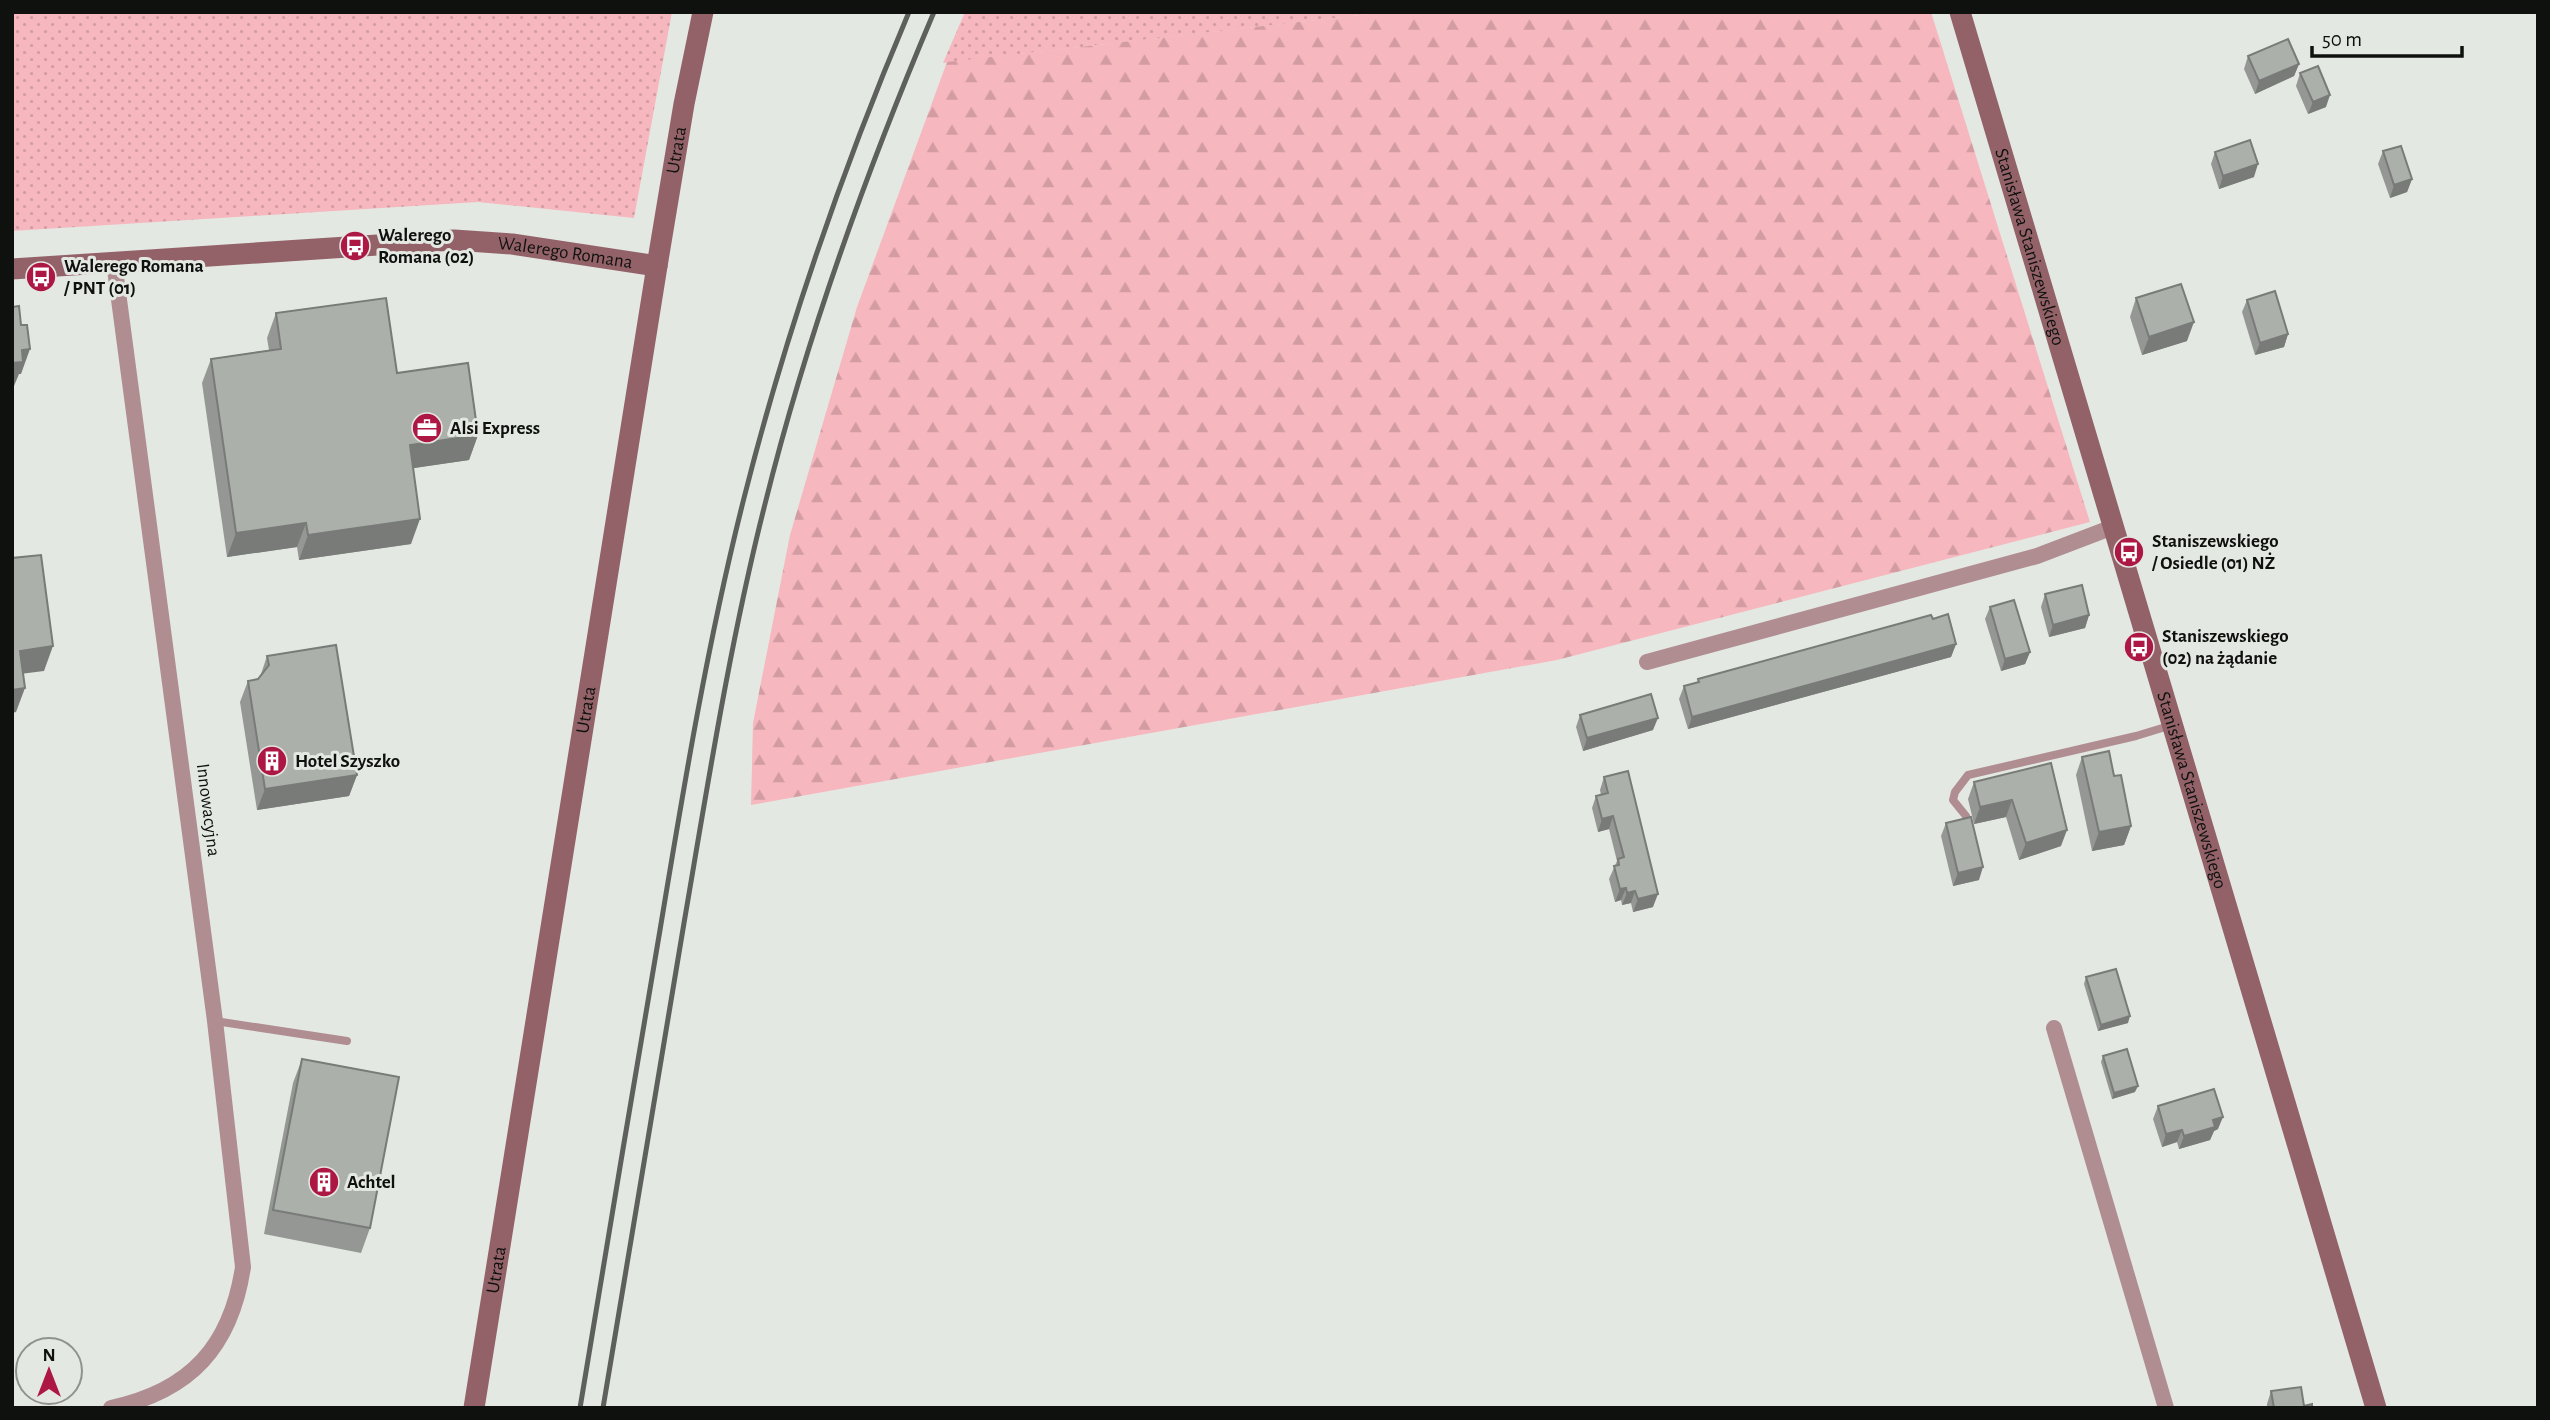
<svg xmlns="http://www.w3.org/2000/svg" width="2550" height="1420" viewBox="0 0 2550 1420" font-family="'Alegreya Sans',sans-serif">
<defs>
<pattern id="green-dots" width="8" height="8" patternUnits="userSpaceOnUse" patternTransform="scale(1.75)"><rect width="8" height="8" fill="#f6b7be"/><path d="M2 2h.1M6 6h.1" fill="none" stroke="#d29ca2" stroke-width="1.8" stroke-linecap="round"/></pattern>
<pattern id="forest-firs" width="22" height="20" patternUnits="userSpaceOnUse" patternTransform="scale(1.75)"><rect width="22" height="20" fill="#f6b7be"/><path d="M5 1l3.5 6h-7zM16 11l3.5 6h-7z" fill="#d29ca2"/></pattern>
</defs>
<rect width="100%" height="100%" fill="#e4e8e2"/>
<path fill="url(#green-dots)" d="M12,12H672L634,218L478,202L12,231Z
M965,12H1387L943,63Z"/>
<path fill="url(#forest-firs)" d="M1387,12H1931L2090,522L1557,660L751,805L753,723L790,535L857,307L947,62Z"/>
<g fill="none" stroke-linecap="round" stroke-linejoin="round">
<path stroke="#b08d91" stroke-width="8" d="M1966,816L1953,800L1955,792L1968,775L2136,736L2172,725
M215,1021L347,1041"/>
<path stroke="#b08d91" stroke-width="16" d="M1647,662L2037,556L2113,527
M2054,1028L2166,1408
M111,1408C191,1391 231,1346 243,1267L215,1021L114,262"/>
<g stroke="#936268" stroke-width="21">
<path id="s1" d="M1960,12L2376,1408"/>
<path id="s2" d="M12,269L454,240L512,244L657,266"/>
<path id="s3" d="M474,1408L657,266L684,104L703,12"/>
</g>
<path stroke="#5d605c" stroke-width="5" d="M580,1408C606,1249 633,1089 660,930C684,785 708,640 744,498C786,332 842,170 909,12
M603,1408C630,1246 657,1084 684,923C708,783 730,642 765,504C807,335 866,172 934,12"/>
</g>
<path fill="#949793" d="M2248,56L2299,64L2294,76L2255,94L2244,69Z
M2300,73L2326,107L2308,114L2296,86Z
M2383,151L2412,179L2407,192L2390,198L2378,164Z
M2215,152L2254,177L2219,189L2211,164Z
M2136,298L2187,341L2142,355L2130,317Z
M2247,300L2288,334L2284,347L2255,355L2242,312Z
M276,313L397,373L478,435L469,460L413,468L411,544L299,560L297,547L227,557L202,383L211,359L269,350L267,338Z
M2045,594L2089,615L2085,628L2049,637L2041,607Z
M1990,607L2030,652L2025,664L2001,671L1985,619Z
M1933,619L1956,644L1951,657L1688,729L1679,699L1684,686L1697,683L1698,679Z
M267,656L357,775L349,796L257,810L240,702L248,681L258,679L260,677Z
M1580,715L1653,730L1583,751L1576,727Z
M2082,757L2131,826L2124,845L2092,851L2076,775Z
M2051,763L2061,846L2019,860L2006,817L1974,824L1968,799L1974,782Z
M1604,777L1653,907L1633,912L1631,903L1622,905L1621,900L1615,902L1609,879L1617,861L1609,829L1598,832L1592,808L1596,796L1601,795L1600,790Z
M1946,823L1979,880L1953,886L1941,836Z
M2086,977L2128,1023L2098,1031L2084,984Z
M2103,1056L2135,1092L2112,1099L2101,1062Z
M302,1059L370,1228L361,1253L264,1234L293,1083Z
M2158,1106L2218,1129L2214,1131L2210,1140L2179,1149L2177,1142L2162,1147L2153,1119Z
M2271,1391L2304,1406L2312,1408H2267V1404Z"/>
<path fill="#787b78" d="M2299,64L2294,76L2255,94L2259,81Z
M2330,95L2326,107L2308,114L2313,102Z
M2258,164L2254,177L2219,189L2223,176Z
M2412,179L2407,192L2390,198L2394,185Z
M2194,322L2187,341L2142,355L2149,337Z
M2288,334L2284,347L2255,355L2260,343Z
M30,349L21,374H19L14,386L12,387V363L22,350Z
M478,435L469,460L401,470L410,445Z
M420,519L411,544L299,560L308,535Z
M306,523L297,547L227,557L236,533Z
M2089,615L2085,628L2049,637L2053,625Z
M1956,644L1951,657L1688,729L1692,717Z
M53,646L44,671L12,675L20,651Z
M2030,652L2025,664L2001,671L2005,659Z
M25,688L16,712L12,713V690Z
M1658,718L1653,730L1583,751L1587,738Z
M357,775L349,796L257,810L265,789Z
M2012,800L2006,817L1974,824L1980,807Z
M1613,816L1609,829L1598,832L1602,819Z
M2131,826L2124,845L2092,851L2099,832Z
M2067,830L2061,846L2019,860L2026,843Z
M1983,867L1979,880L1953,886L1958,873Z
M1626,888L1621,900L1615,902L1620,889Z
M1635,891L1631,903L1622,905L1627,893Z
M1658,894L1653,907L1633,912L1638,899Z
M2130,1016L2128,1023L2098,1031L2101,1025Z
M2138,1086L2135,1092L2112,1099L2114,1093Z
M2223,1117L2218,1129L2214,1131L2210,1140L2179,1149L2184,1136L2213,1120Z
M2182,1130L2177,1142L2162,1147L2166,1134Z"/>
<path fill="#acb0ab" stroke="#787b78" stroke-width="2" d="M2288,39L2299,64L2259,81L2248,56Z
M2318,66L2330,95L2313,102L2300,73Z
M2250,140L2258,164L2223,176L2215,152Z
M2401,146L2412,179L2394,185L2383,151Z
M2181,284L2194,322L2149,337L2136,298Z
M2275,291L2288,334L2260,343L2247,300Z
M386,298L397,373L468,363L478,435L410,445L420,519L308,535L306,523L236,533L211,359L281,349L276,313Z
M19,306L21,325H27L30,349L22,350L23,362L12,363V307Z
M41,555L53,646L20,651L25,688L12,690V558Z
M2082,585L2089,615L2053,625L2045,594Z
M2014,600L2030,652L2005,659L1990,607Z
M1948,614L1956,644L1692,717L1684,686L1699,682L1698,679L1931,615L1933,619Z
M336,645L357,775L265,789L248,681L258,679L269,665L267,656Z
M1651,694L1658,718L1587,738L1580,715Z
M2109,751L2114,776L2121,775L2131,826L2099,832L2082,757Z
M2051,763L2067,830L2026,843L2012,800L1980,807L1974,782Z
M1628,771L1658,894L1638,899L1635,891L1627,893L1626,888L1620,889L1614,866L1619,865L1618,859L1624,857L1613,816L1602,819L1596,796L1608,793L1604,777Z
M1971,817L1983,867L1958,873L1946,823Z
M2116,969L2130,1016L2101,1025L2086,977Z
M2127,1049L2138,1086L2114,1093L2103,1056Z
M302,1059L399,1077L370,1228L273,1210Z
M2214,1089L2223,1117L2213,1120L2215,1127L2184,1136L2182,1130L2166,1134L2158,1106Z
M2301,1387L2304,1406L2312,1404V1408H2274L2271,1391Z"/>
<defs>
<g id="bus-disc" transform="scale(1.575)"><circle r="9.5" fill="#ac1744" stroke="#e4e8e2"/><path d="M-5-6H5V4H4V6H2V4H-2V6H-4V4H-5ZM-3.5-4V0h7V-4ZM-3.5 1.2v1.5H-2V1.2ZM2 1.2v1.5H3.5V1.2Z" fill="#fff"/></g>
<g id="office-disc" transform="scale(1.575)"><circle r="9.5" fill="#ac1744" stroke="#e4e8e2"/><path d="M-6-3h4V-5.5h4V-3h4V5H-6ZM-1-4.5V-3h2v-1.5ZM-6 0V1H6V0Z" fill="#fff"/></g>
<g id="building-disc" transform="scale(1.575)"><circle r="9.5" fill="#ac1744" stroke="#e4e8e2"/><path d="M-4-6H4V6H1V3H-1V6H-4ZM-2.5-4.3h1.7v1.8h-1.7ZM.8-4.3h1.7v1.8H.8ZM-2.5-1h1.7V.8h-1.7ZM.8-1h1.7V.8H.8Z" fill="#fff"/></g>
</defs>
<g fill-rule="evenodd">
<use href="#bus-disc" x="355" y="246"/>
<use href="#bus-disc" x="41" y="277"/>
<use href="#office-disc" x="427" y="428"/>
<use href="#bus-disc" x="2129" y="552"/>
<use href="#bus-disc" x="2139" y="647"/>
<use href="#building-disc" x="272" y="761"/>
<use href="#building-disc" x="324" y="1182"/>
</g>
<g text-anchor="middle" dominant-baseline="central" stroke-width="6" stroke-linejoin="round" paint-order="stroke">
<g font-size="19" fill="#0f110f" stroke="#e4e8e2">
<text stroke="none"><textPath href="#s3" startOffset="1274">Utrata</textPath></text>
<text stroke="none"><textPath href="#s1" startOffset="245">Stanisława Staniszewskiego</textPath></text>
<text stroke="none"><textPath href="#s2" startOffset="555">Walerego Romana</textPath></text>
<text stroke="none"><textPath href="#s3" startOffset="707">Utrata</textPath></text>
<text stroke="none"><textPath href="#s1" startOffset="812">Stanisława Staniszewskiego</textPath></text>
<text transform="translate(208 810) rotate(83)">Innowacyjna</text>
<text stroke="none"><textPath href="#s3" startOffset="140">Utrata</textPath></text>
</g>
<g font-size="19" font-weight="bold" fill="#0f110f" stroke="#e4e8e2" text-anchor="start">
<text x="378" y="235">Walerego<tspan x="378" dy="22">Romana (02)</tspan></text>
<text x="64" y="266">Walerego Romana<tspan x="64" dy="22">/ PNT (01)</tspan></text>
<text x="450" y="428">Alsi Express</text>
<text x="2152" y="541">Staniszewskiego<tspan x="2152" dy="22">/ Osiedle (01) NŻ</tspan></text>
<text x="2162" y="636">Staniszewskiego<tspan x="2162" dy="22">(02) na żądanie</tspan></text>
<text x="295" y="761">Hotel Szyszko</text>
<text x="347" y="1182">Achtel</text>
</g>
</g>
<rect width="2550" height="1420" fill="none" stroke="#0f110f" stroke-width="28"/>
<g transform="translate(49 1371)"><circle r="33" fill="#e4e8e2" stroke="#8f928e" stroke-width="2"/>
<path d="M0-5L12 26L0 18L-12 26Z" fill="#ac1744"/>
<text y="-10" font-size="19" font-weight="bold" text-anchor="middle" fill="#0f110f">N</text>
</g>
<path d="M2312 46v10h150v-10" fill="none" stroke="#0f110f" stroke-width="3.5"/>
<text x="2322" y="46" font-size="21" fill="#0f110f" stroke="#e4e8e2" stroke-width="5" paint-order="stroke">50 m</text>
</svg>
